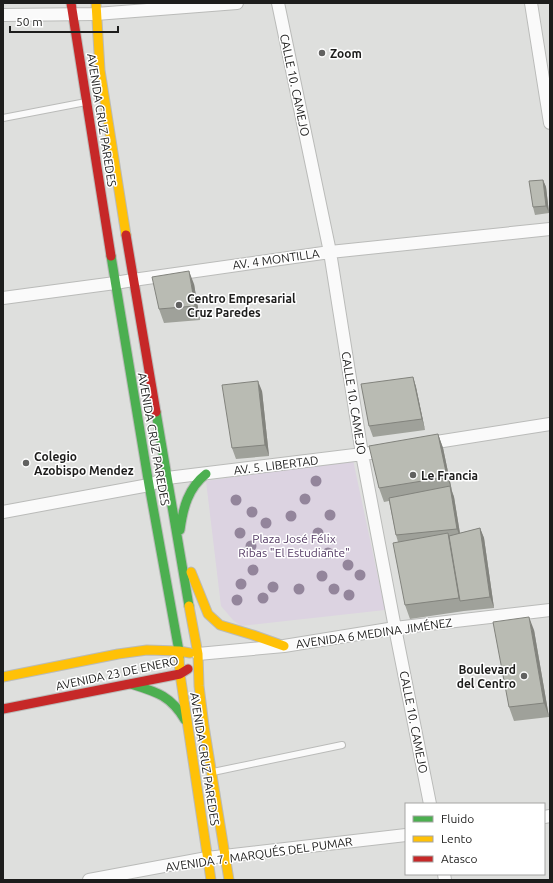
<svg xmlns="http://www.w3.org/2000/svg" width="553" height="883" viewBox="0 0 553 883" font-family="Ubuntu,sans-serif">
<rect width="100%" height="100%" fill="#dedfdd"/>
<path fill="#dcd3e1" d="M353,460L385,610L241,626L233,620L221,606L206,481Z"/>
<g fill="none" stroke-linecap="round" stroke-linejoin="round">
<g stroke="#babbb9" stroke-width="8">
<path id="lane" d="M3,118L86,102
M213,772L342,745"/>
</g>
<g stroke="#babbb9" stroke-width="14">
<path id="street" d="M278,3L330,252L362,454L395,628L430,804
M531,3L550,123
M3,15L96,14L237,3
M3,298L115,283L133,280L330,252L550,229
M424,444L550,424
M3,512L149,485L167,478L371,453
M198,654L284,646L395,628L550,610
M544,817L550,816
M444,874L445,880
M89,880L207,858L406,835"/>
</g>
<g stroke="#babbb9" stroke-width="11">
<path id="fast" d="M111,256L149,485L179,651V657
M156,412L189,606
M180,530C183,508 188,488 206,474
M131,684C157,692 171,696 185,720"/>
</g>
<g stroke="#babbb9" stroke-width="11">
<path id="slow" d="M96,3L100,70L126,235
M191,572L208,614L220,625L253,635L284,646
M189,606L198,654L199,686L204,726L229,880
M179,657L180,674L211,880
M3,677L118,654L147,650L179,651L190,653"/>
</g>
<g stroke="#babbb9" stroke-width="11">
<path id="jam" d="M71,3L111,256
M126,235L156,412
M3,709L180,674L188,669"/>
</g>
<use href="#lane" stroke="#fafafa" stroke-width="6"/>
<use href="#street" stroke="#fafafa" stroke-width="12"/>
<use href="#fast" stroke="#4caf50" stroke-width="9"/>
<use href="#slow" stroke="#ffc107" stroke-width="9"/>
<use href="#jam" stroke="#c62828" stroke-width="9"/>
</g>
<g fill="#93859b">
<circle cx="316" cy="481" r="5.5"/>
<circle cx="305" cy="499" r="5.5"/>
<circle cx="236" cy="500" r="5.5"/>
<circle cx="252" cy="512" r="5.5"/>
<circle cx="330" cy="515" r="5.5"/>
<circle cx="291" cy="516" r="5.5"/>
<circle cx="266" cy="523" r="5.5"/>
<circle cx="240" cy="533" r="5.5"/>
<circle cx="318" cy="533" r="5.5"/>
<circle cx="251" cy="546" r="5.5"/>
<circle cx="328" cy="553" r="5.5"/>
<circle cx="348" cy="565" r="5.5"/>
<circle cx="253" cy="570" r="5.5"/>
<circle cx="360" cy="575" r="5.5"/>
<circle cx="322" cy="576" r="5.5"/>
<circle cx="241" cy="584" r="5.5"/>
<circle cx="273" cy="587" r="5.5"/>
<circle cx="299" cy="589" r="5.5"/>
<circle cx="334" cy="589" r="5.5"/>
<circle cx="349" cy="595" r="5.5"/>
<circle cx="263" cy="598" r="5.5"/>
<circle cx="237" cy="600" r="5.5"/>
</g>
<path fill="#9fa19a" d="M543,180L546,187L549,213L535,215L533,207Z
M194,284L200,320L164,323L159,309Z
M413,377L416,387L425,430L373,437L369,426Z
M262,391L269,456L236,459L232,448Z
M438,434L443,448L452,491L454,497L460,533L480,528L484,538L494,608L464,611L410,619L405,605L398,542L396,535L389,501L384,502L379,488Z
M534,630L549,717L514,721L509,707Z"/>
<path fill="#82837d" d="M543,180L546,187L549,213L546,206Z
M189,271L194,284L200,320L195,306Z
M413,377L416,387L425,430L422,419Z
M258,381L262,391L269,456L265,445Z
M438,434L443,448L452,491L447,477Z
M450,486L454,497L461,540L457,529Z
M480,528L484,538L494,608L490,597Z
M529,617L534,630L549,717L544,703Z"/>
<path fill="#b9bbb3" stroke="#82837d" d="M543,180L546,206L533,207L529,181Z
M189,271L195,306L159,309L152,277Z
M413,377L422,419L369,426L361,384Z
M258,381L265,445L232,448L222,385Z
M438,434L447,477L379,488L369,446Z
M450,486L457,529L396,535L389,498Z
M480,528L490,597L460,601L449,536Z
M448,533L459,598L405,605L393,543Z
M529,617L544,703L509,707L493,622Z"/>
<g fill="#616160" stroke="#fff" stroke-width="1.5">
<circle cx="322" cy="53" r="4"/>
<circle cx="179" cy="305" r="4"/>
<circle cx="26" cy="463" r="4"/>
<circle cx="413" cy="475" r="4"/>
<circle cx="524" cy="676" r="4"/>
</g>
<g text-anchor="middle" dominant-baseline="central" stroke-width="3" stroke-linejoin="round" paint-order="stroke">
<g font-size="12" font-weight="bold" fill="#1d1d1c" stroke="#fff" text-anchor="start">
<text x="330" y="53">Zoom</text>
<text x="187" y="298">Centro Empresarial<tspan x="187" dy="14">Cruz Paredes</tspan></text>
<text x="34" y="456">Colegio<tspan x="34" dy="14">Azobispo Mendez</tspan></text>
<text x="421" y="475">Le Francia</text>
<text x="516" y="669" text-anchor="end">Boulevard<tspan x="516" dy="14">del Centro</tspan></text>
</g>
<g font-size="12" fill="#1d1d1c" stroke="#fff">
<text transform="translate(295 85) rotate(78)">CALLE 10. CAMEJO</text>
<text transform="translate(102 120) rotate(81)">AVENIDA CRUZ PAREDES</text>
<text transform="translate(276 259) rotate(-8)">AV. 4 MONTILLA</text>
<text transform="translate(354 403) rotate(81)">CALLE 10. CAMEJO</text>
<text transform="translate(154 439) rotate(80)">AVENIDA CRUZ PAREDES</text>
<text transform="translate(276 465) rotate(-7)">AV. 5. LIBERTAD</text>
<text transform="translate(374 633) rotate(-8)">AVENIDA 6 MEDINA JIMÉNEZ</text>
<text transform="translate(117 673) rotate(-12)">AVENIDA 23 DE ENERO</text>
<text transform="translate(414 722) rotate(79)">CALLE 10. CAMEJO</text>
<text transform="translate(205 759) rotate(81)">AVENIDA CRUZ PAREDES</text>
<text transform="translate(259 854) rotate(-8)">AVENIDA 7. MARQUÉS DEL PUMAR</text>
</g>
<g font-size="12" fill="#553b65" stroke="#fff">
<text x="294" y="538">Plaza José Félix<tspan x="294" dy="14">Ribas "El Estudiante"</tspan></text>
</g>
</g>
<rect width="553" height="883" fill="none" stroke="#1d1d1c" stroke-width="8"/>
<rect x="405" y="803" width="140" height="72" fill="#ffffff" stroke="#a5a5a4"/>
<rect x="413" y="816" width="20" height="6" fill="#4caf50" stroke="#a5a5a4"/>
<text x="441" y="823" font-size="12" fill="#1d1d1c">Fluido</text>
<rect x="413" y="836" width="20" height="6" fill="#ffc107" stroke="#a5a5a4"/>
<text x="441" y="843" font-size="12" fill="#1d1d1c">Lento</text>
<rect x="413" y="856" width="20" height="6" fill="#c62828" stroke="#a5a5a4"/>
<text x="441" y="863" font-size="12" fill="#1d1d1c">Atasco</text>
<path d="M10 26v6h108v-6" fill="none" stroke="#1d1d1c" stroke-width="2"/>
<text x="16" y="26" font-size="12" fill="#1d1d1c" stroke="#ffffff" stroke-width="3" paint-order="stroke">50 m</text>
</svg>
